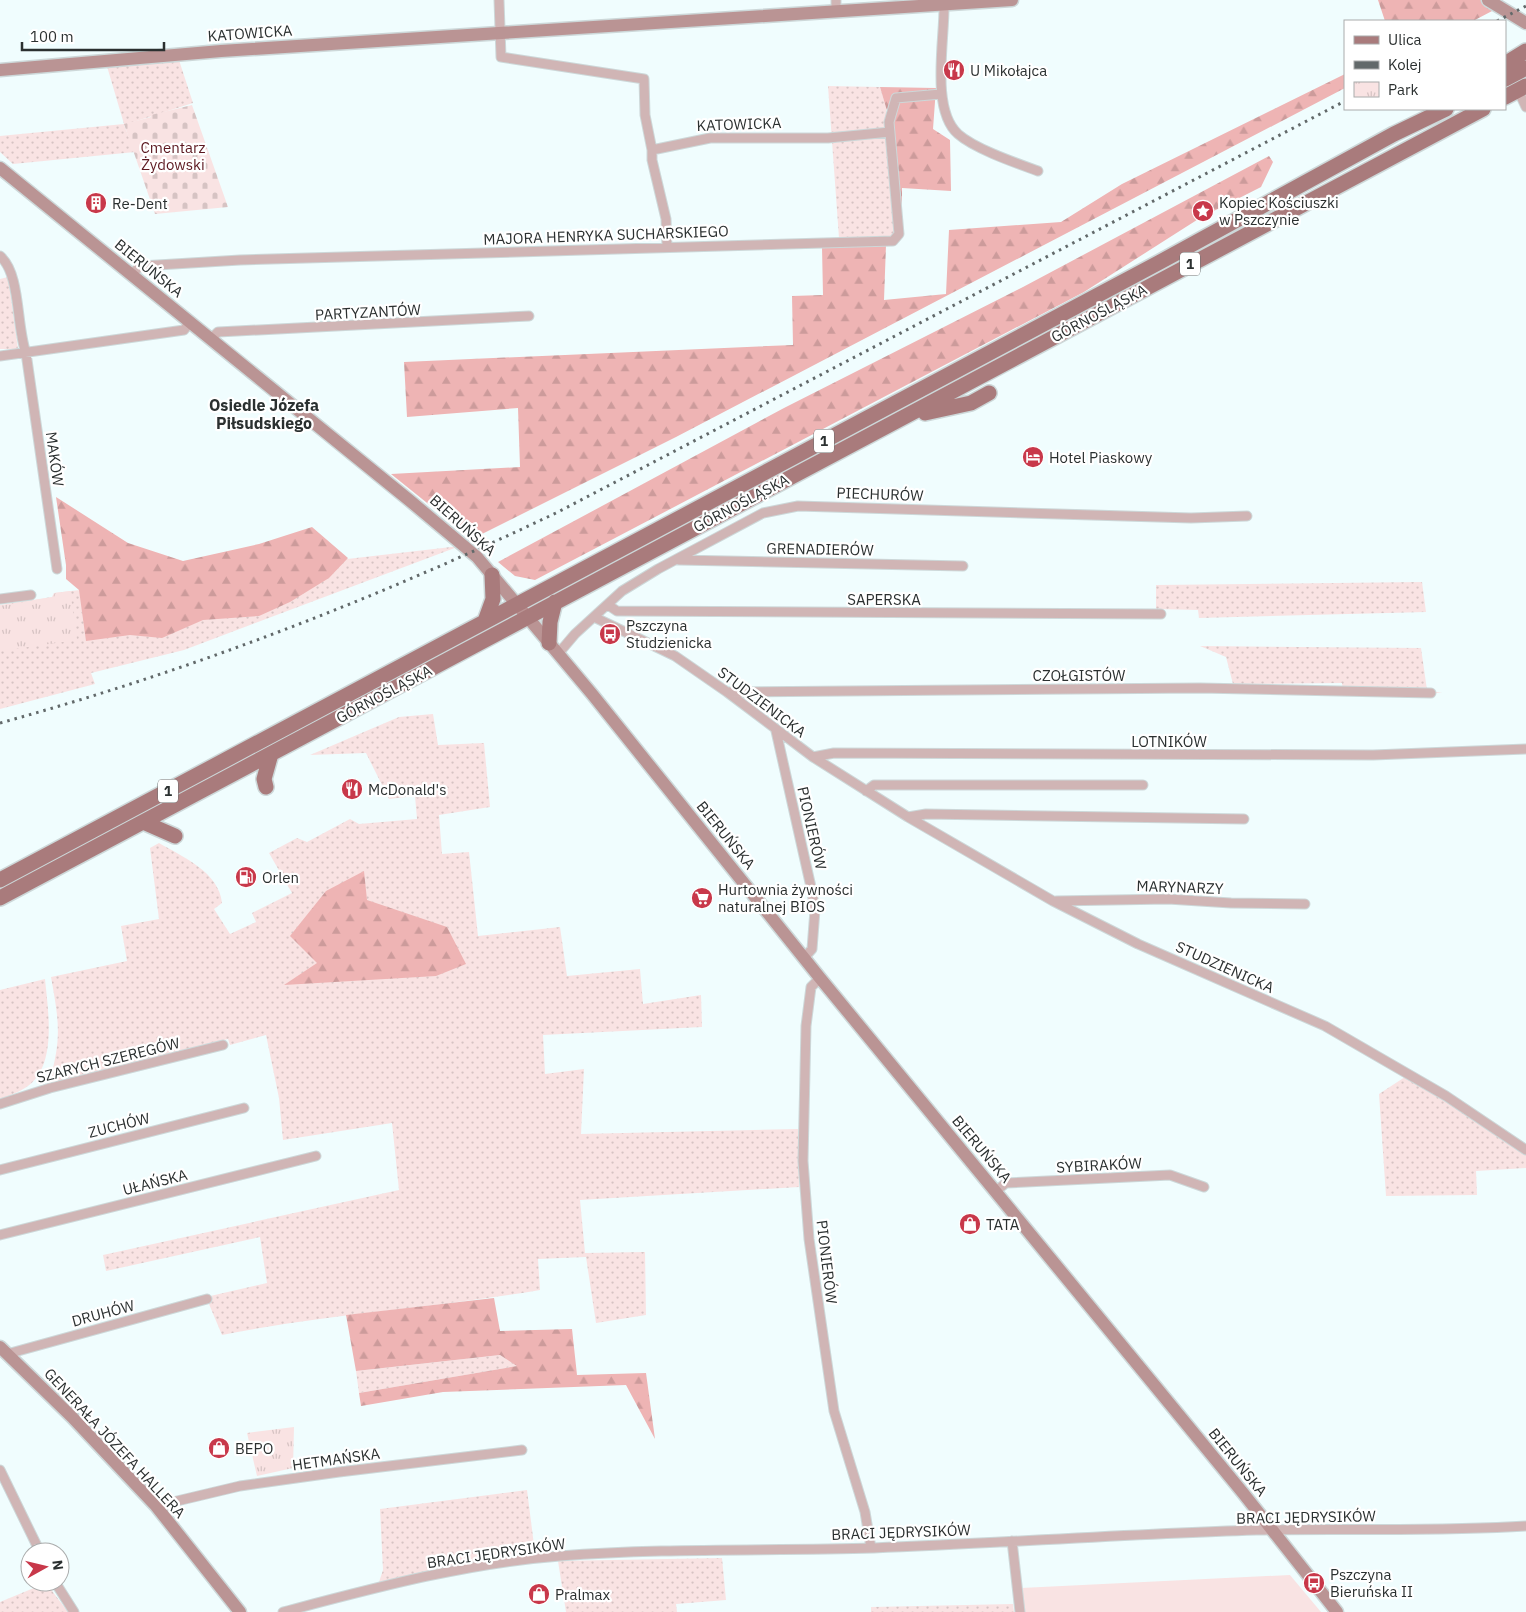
<svg xmlns="http://www.w3.org/2000/svg" width="1526" height="1612" viewBox="0 0 1526 1612" font-family="'IBM Plex Sans',sans-serif">
<defs>
<pattern id="grass-dots" width="8" height="8" patternUnits="userSpaceOnUse" patternTransform="scale(1.25)"><rect width="8" height="8" fill="#f9e3e3"/><path d="M2 2h.1M6 6h.1" fill="none" stroke="#d6c3c3" stroke-width="1.8" stroke-linecap="round"/></pattern>
<pattern id="forest-firs" width="22" height="20" patternUnits="userSpaceOnUse" patternTransform="scale(1.25)"><rect width="22" height="20" fill="#eeb4b4"/><path d="M5 1l3.5 6h-7zM16 11l3.5 6h-7z" fill="#cc9b9b"/></pattern>
<pattern id="cemetery-stones" width="16" height="16" patternUnits="userSpaceOnUse" patternTransform="scale(1.25)"><rect width="16" height="16" fill="#f9e3e3"/><path d="M2 7V4a2 2 0 0 1 4 0v3zM10 15v-3a2 2 0 0 1 4 0v3z" fill="#d6c3c3"/></pattern>
<pattern id="park-tufts" width="24" height="20" patternUnits="userSpaceOnUse" patternTransform="scale(1.25)"><rect width="24" height="20" fill="#f9e3e3"/><path d="M3 7l-1-3M5 7V3M7 7l1-3M15 17l-1-3M17 17v-4M19 17l1-3" fill="none" stroke="#d6c3c3"/></pattern>
</defs>
<rect width="100%" height="100%" fill="#f0fdfe"/>
<path fill="url(#grass-dots)" d="M178,57L193,103L124,125L135,152L13,164L0,152V136L124,124L106,63Z
M828,86L880,87L886,107V141L895,233L888,238H839Z
M8,277L18,349H0V279Z
M460,546L184,650L91,673L95,684L0,709V605L52,597L54,593Z
M1422,582L1426,612L1199,618L1198,610L1156,609V585Z
M1200,646L1421,648L1427,690L1442,693H1343L1342,683L1233,684L1226,657Z
M433,714L438,745L484,743L490,807L439,815L442,854L469,852L478,936L560,927L567,976L640,969L643,1004L701,995L702,1027L543,1035L545,1074L584,1069L581,1134L798,1129L799,1187L580,1200L585,1253L645,1252L646,1315L596,1323L586,1257L538,1259L540,1290C434,1308 327,1314 222,1335L206,1297L267,1283L260,1237L106,1271L103,1255L399,1190L392,1123L283,1140L279,1098L266,1035L230,1045L228,1039L49,1083C62,1039 59,1021 51,977L127,961L121,926L159,919L150,848L159,843C183,857 219,872 222,903L214,909L230,934L256,922L252,913L292,893L269,853L297,838L307,842L350,819L359,824L417,819L415,796L389,799L366,753L310,755L399,717Z
M45,979C48,1011 58,1068 25,1088C17,1093 8,1096 0,1099V990Z
M1408,1075L1526,1155V1168L1476,1171L1477,1195L1386,1196L1379,1094Z
M500,1355L518,1366L359,1393L356,1371Z
M527,1490L535,1553L379,1582L383,1570L380,1509Z
M722,1558L726,1600L676,1604L677,1612H566L558,1561Z
M46,1583L68,1612H0V1602Z
M1013,1604L1014,1612H871V1607Z"/>
<path fill="url(#forest-firs)" d="M1378,0H1482L1494,10L1473,21H1385Z
M1345,74V88L676,437L472,539L391,474L520,467L518,408L407,417L404,362L793,345L792,296L823,295L822,247L886,245L884,300L946,294L949,230L1061,222L1122,184Z
M880,87L936,88L933,129L950,140L951,191L902,188V210L895,138Z
M1269,156L1273,162L1261,187L1200,218L1084,292L535,580L515,576L498,562L784,408L1023,287Z
M56,497L128,543L183,561L259,544L312,527L348,558L329,578L290,602L259,616L203,620L162,638L130,635L86,641L79,590L66,579V565Z
M364,871L367,900L447,927L466,964L436,976L284,985L317,963L290,936L326,891Z
M494,1298L500,1331L572,1329L577,1375L646,1373L655,1439L626,1385L443,1392L361,1406L359,1393L517,1366L500,1355L356,1371L346,1315Z"/>
<path fill="url(#cemetery-stones)" d="M192,105L228,207L155,214L124,124L151,117V115Z"/>
<path fill="url(#park-tufts)" d="M70,591L77,640L0,651V606L53,597L55,593Z
M294,1427L293,1468L257,1476L247,1433Z"/>
<path fill="#f9e3e3" d="M1290,1575L1321,1612H1024L1021,1588Z"/>
<g fill="none" stroke-linecap="round" stroke-linejoin="round">
<g stroke="#cdd8d9" stroke-width="11">
<path id="street" d="M499,0L501,57L644,79L645,115L652,150L710,138H828L890,132
M836,0V12
M944,4C945,38 930,109 958,134C975,149 1016,163 1038,171
M1518,90L1526,107
M652,150V160L666,219L667,246
M0,256C21,274 16,326 26,353L57,569
M131,274L141,266L240,260L893,241L899,234L889,122L896,98L941,94
M211,339L218,332L529,316
M0,356L184,330L190,322
M679,560L963,566
M0,599L31,595
M608,605L617,611L1161,614
M596,618L675,656L727,692L813,757L908,817L1053,901L1138,944L1325,1026L1446,1096L1526,1150
M558,654L575,634L622,591L658,569L763,513L798,506L1191,518L1247,516
M727,692L1200,688L1431,693
M776,731L811,887L815,910L812,949L804,958
M813,757L834,753L1373,755L1526,749
M866,791L874,785H1143
M908,817L926,814L1244,819
M1056,901L1168,899L1231,903L1305,904
M820,978L811,987L806,1026L803,1161L809,1239L834,1411L865,1512L871,1548
M0,1104L50,1088L223,1045
M0,1170L244,1108
M996,1191L1006,1183L1170,1175L1204,1187
M0,1235L316,1156
M7,1354L207,1299
M0,1470L40,1552
M156,1506L240,1486L339,1472L522,1450
M1012,1541L1020,1612
M55,1582L74,1612
M283,1612C374,1588 466,1563 560,1556C664,1548 769,1551 874,1548C1001,1543 1128,1534 1256,1530C1346,1528 1436,1532 1526,1526"/>
</g>
<g stroke="#cdd8d9" stroke-width="15">
<path id="secondary" d="M1488,0L1526,23
M0,70L221,51L1012,0
M0,168L409,500L477,557L592,694L820,978L1243,1493L1337,1612
M0,1347L72,1417L156,1506L240,1612"/>
</g>
<g stroke="#cdd8d9" stroke-width="18">
<path id="primary" d="M1505,64L1526,51
M1505,79L1526,68
M1505,97L1526,86
M925,413L971,403L989,393
M485,621L493,599L492,575
M549,643L550,622L555,602
M266,787L264,779L271,754
M143,822L175,836
M0,880L1160,262L1394,134L1446,109
M0,898L1483,109"/>
</g>
<use href="#street" stroke="#d0b5b5" stroke-width="9"/>
<use href="#secondary" stroke="#ba9494" stroke-width="12"/>
<use href="#primary" stroke="#a97b7c" stroke-width="15"/>
<path stroke="#62696a" stroke-width="3" stroke-dasharray="2.5 5" stroke-linecap="butt" d="M1497,21L1526,6
M0,723C193,670 378,598 558,512L1345,101"/>
</g>
<defs>
<g id="restaurant-disc" transform="scale(1.125)"><circle r="9.5" fill="#c8384a" stroke="#fff"/><path d="M-5-6h1v4h1v-4h1v4h1v-4h1v5L-1.5 .5V6h-2V.5L-5-1ZM5-6V6H3V1.5H1.5Q1.5-4 5-6Z" fill="#fff"/></g>
<g id="building-disc" transform="scale(1.125)"><circle r="9.5" fill="#c8384a" stroke="#fff"/><path d="M-4-6H4V6H1V3H-1V6H-4ZM-2.5-4.3h1.7v1.8h-1.7ZM.8-4.3h1.7v1.8H.8ZM-2.5-1h1.7V.8h-1.7ZM.8-1h1.7V.8H.8Z" fill="#fff"/></g>
<g id="sight-disc" transform="scale(1.125)"><circle r="9.5" fill="#c8384a" stroke="#fff"/><path d="M0-6L1.8-2.2L6-1.7L2.9 1.2L3.7 5.4L0 3.3L-3.7 5.4L-2.9 1.2L-6-1.7L-1.8-2.2Z" fill="#fff"/></g>
<g id="hotel-disc" transform="scale(1.125)"><circle r="9.5" fill="#c8384a" stroke="#fff"/><path d="M-6-4.5h1.5V1H6V5H4.5V3h-9V5H-6ZM-4 0a1.8 1.8 0 1 1 3.6 0ZM.5 0V-2.5h3Q6-2.5 6 0Z" fill="#fff"/></g>
<g id="bus-disc" transform="scale(1.125)"><circle r="9.5" fill="#c8384a" stroke="#fff"/><path d="M-5-6H5V4H4V6H2V4H-2V6H-4V4H-5ZM-3.5-4V0h7V-4ZM-3.5 1.2v1.5H-2V1.2ZM2 1.2v1.5H3.5V1.2Z" fill="#fff"/></g>
<g id="fuel-disc" transform="scale(1.125)"><circle r="9.5" fill="#c8384a" stroke="#fff"/><path d="M-5.5-6h7V0h2V4h1.3V-2.5L3-4.5l.8-.8L6-3V5H2.5V1h-1V6h-7ZM-4.2-4.7v3.2H.2V-4.7Z" fill="#fff"/></g>
<g id="supermarket-disc" transform="scale(1.125)"><circle r="9.5" fill="#c8384a" stroke="#fff"/><path d="M-6-5.5h2.5l.6 2H6L4.5 2H-2.5L-4.4-4H-6ZM-1.5 3.2a1.3 1.3 0 1 0 .1 0ZM3 3.2a1.3 1.3 0 1 0 .1 0Z" fill="#fff"/></g>
<g id="shop-disc" transform="scale(1.125)"><circle r="9.5" fill="#c8384a" stroke="#fff"/><path d="M-5-2.5h2.3a2.7 3.5 0 0 1 5.4 0H5L5.5 6h-11ZM-1.5-2.5h3a1.5 2.3 0 0 0-3 0Z" fill="#fff"/></g>
</defs>
<g fill-rule="evenodd">
<use href="#restaurant-disc" x="954" y="70"/>
<use href="#building-disc" x="96" y="203"/>
<use href="#sight-disc" x="1203" y="211"/>
<use href="#hotel-disc" x="1033" y="457"/>
<use href="#bus-disc" x="610" y="634"/>
<use href="#restaurant-disc" x="352" y="789"/>
<use href="#fuel-disc" x="246" y="877"/>
<use href="#supermarket-disc" x="702" y="898"/>
<use href="#shop-disc" x="970" y="1224"/>
<use href="#shop-disc" x="219" y="1448"/>
<use href="#bus-disc" x="1314" y="1583"/>
<use href="#shop-disc" x="539" y="1594"/>
</g>
<g text-anchor="middle" dominant-baseline="central" stroke-width="4.5" stroke-linejoin="round" paint-order="stroke">
<g fill="#fff" stroke="#6b6e6e" stroke-width="1">
<rect x="1180" y="252.5" width="20" height="23" rx="4"/>
<rect x="814" y="429.5" width="20" height="23" rx="4"/>
<rect x="158" y="779.5" width="20" height="23" rx="4"/>
</g>
<g font-size="14" font-weight="bold" fill="#2b3030">
<text x="1190" y="264">1</text>
<text x="824" y="441">1</text>
<text x="168" y="791">1</text>
</g>
<g font-size="15" fill="#2b3030" stroke="#fff">
<text transform="translate(250 33) rotate(-4)">KATOWICKA</text>
<text transform="translate(739 124) rotate(-2)">KATOWICKA</text>
<text transform="translate(606 235) rotate(-2)">MAJORA HENRYKA SUCHARSKIEGO</text>
<text transform="translate(149 268) rotate(39)">BIERUŃSKA</text>
<text transform="translate(368 312) rotate(-3)">PARTYZANTÓW</text>
<text transform="translate(1099 313) rotate(-28)">GÓRNOŚLĄSKA</text>
<text transform="translate(55 459) rotate(82)">MAKÓW</text>
<text transform="translate(880 494) rotate(2)">PIECHURÓW</text>
<text transform="translate(741 503) rotate(-28)">GÓRNOŚLĄSKA</text>
<text transform="translate(463 525) rotate(42)">BIERUŃSKA</text>
<text transform="translate(820 549) rotate(1)">GRENADIERÓW</text>
<text x="884" y="599">SAPERSKA</text>
<text x="1079" y="675">CZOŁGISTÓW</text>
<text transform="translate(384 694) rotate(-28)">GÓRNOŚLĄSKA</text>
<text transform="translate(762 702) rotate(37)">STUDZIENICKA</text>
<text x="1169" y="741">LOTNIKÓW</text>
<text transform="translate(812 828) rotate(77)">PIONIERÓW</text>
<text transform="translate(726 835) rotate(51)">BIERUŃSKA</text>
<text transform="translate(1180 887) rotate(2)">MARYNARZY</text>
<text transform="translate(1225 967) rotate(24)">STUDZIENICKA</text>
<text transform="translate(108 1060) rotate(-14)">SZARYCH SZEREGÓW</text>
<text transform="translate(119 1125) rotate(-14)">ZUCHÓW</text>
<text transform="translate(982 1149) rotate(50)">BIERUŃSKA</text>
<text transform="translate(1099 1165) rotate(-3)">SYBIRAKÓW</text>
<text transform="translate(155 1182) rotate(-14)">UŁAŃSKA</text>
<text transform="translate(827 1262) rotate(83)">PIONIERÓW</text>
<text transform="translate(103 1313) rotate(-15)">DRUHÓW</text>
<text transform="translate(115 1443) rotate(47)">GENERAŁA JÓZEFA HALLERA</text>
<text transform="translate(336 1459) rotate(-8)">HETMAŃSKA</text>
<text transform="translate(1238 1462) rotate(51)">BIERUŃSKA</text>
<text transform="translate(1306 1517) rotate(-1)">BRACI JĘDRYSIKÓW</text>
<text transform="translate(901 1532) rotate(-2)">BRACI JĘDRYSIKÓW</text>
<text transform="translate(496 1553) rotate(-8)">BRACI JĘDRYSIKÓW</text>
</g>
<g font-size="15" fill="#2b3030" stroke="#fff" text-anchor="start">
<text x="970" y="70">U Mikołajca</text>
<text x="1219" y="202">Kopiec Kościuszki<tspan x="1219" dy="17">w Pszczynie</tspan></text>
<text x="112" y="203">Re-Dent</text>
<text x="1049" y="457">Hotel Piaskowy</text>
<text x="626" y="625">Pszczyna<tspan x="626" dy="17">Studzienicka</tspan></text>
<text x="368" y="789">McDonald's</text>
<text x="262" y="877">Orlen</text>
<text x="718" y="889">Hurtownia żywności<tspan x="718" dy="17">naturalnej BIOS</tspan></text>
<text x="986" y="1224">TATA</text>
<text x="235" y="1448">BEPO</text>
<text x="1330" y="1574">Pszczyna<tspan x="1330" dy="17">Bieruńska II</tspan></text>
<text x="555" y="1594">Pralmax</text>
</g>
<g font-size="15" fill="#5c1820" stroke="#fff">
<text x="173" y="147">Cmentarz<tspan x="173" dy="17">Żydowski</tspan></text>
</g>
<g font-size="16" font-weight="bold" fill="#2b3030" stroke="#fff">
<text x="264" y="405">Osiedle Józefa<tspan x="264" dy="18">Piłsudskiego</tspan></text>
</g>
</g>
<rect x="1344" y="20" width="162" height="90" fill="#ffffff" stroke="#aaacac"/>
<rect x="1354" y="36" width="25" height="8" fill="#a97b7c" stroke="#aaacac"/>
<text x="1388" y="45" font-size="15" fill="#2b3030">Ulica</text>
<rect x="1354" y="61" width="25" height="8" fill="#62696a" stroke="#aaacac"/>
<text x="1388" y="70" font-size="15" fill="#2b3030">Kolej</text>
<rect x="1354" y="82" width="25" height="15" fill="url(#park-tufts)" stroke="#aaacac"/>
<text x="1388" y="95" font-size="15" fill="#2b3030">Park</text>
<g transform="translate(45 1567) rotate(82)"><circle r="24" fill="#ffffff" stroke="#aaacac"/>
<path d="M0-4L9 19L0 12L-9 19Z" fill="#c8384a"/>
<text y="-8" font-size="14" font-weight="bold" text-anchor="middle" fill="#2b3030">N</text>
</g>
<path d="M22 42v8h142v-8" fill="none" stroke="#2b3030" stroke-width="2.5"/>
<text x="30" y="42" font-size="15" fill="#2b3030" stroke="#ffffff" stroke-width="4" paint-order="stroke">100 m</text>
</svg>
